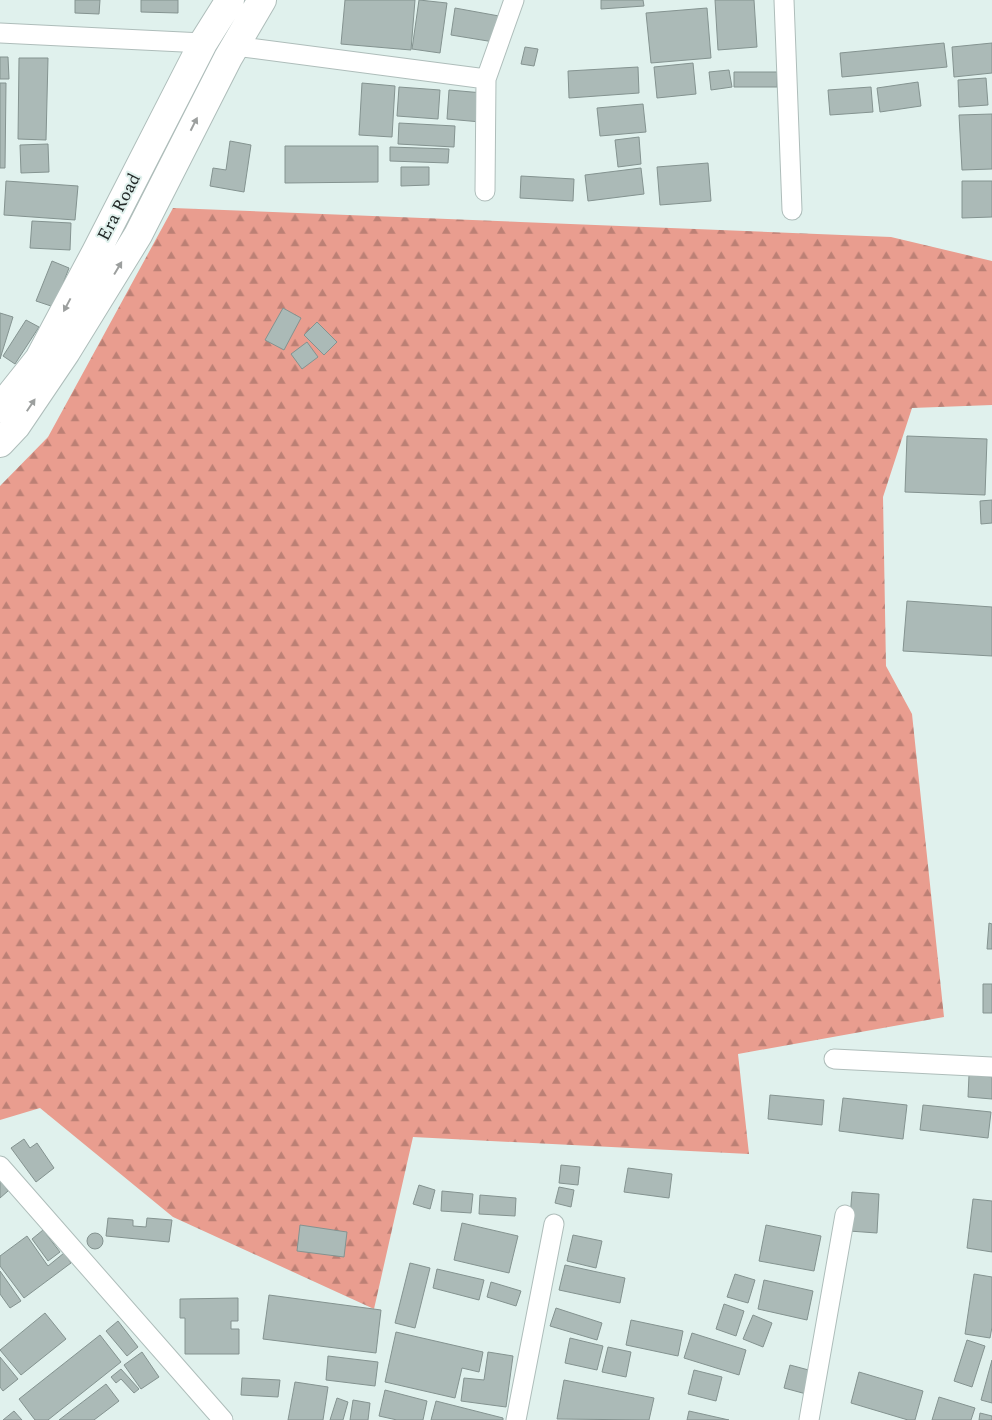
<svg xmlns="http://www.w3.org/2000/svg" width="992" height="1420" viewBox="0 0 992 1420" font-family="Spectral,serif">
<defs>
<pattern id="forest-firs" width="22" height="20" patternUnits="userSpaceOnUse" patternTransform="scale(1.25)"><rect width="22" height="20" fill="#e99d8f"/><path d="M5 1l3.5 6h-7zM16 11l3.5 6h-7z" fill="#bc8075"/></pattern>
</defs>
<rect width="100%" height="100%" fill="#e0f1ed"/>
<path fill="url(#forest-firs)" d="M173,208L891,237L992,261V405L912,408L883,497L886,666L912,714L944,1017L738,1054L749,1154L413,1137L374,1309L173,1217L40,1108L0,1120V486L48,437Z"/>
<path fill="#abbab7" stroke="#849390" d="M75,0H100L99,14L75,13Z
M141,0H178V13L141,12Z
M345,0H415L411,50L341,44Z
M419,0L447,3L440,53L412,49Z
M601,0H643L644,6L601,9Z
M715,0H754L757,47L718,50Z
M455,8L499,16L494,42L451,35Z
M707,8L711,58L651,63L646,13Z
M944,43L947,67L842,77L840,53Z
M992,43V73L954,77L952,47Z
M525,47L538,49L534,66L521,64Z
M0,57H8L9,79H0Z
M19,58H48L46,140L18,139Z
M693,63L696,94L657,98L654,67Z
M638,67L639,93L569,98L568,71Z
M729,70L732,87L711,90L709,72Z
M734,72H777V87H734Z
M986,78L988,105L959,107L958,80Z
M918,82L921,106L880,112L877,88Z
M0,83H6L5,168H0Z
M362,83L395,86L392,137L359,135Z
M399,87L440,90L438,119L397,116Z
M871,87L873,112L830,115L828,90Z
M449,90L483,93L481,122L447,119Z
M643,104L646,132L600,136L597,108Z
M992,114V169L962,170L959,115Z
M399,123L455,126L454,147L398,144Z
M639,137L641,164L618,167L615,140Z
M230,141L251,145L244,192L210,186L213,168L226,170Z
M48,144L49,172L21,173L20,145Z
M285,146H378V182L285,183Z
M390,147L449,149L448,163L390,161Z
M708,163L711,201L660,205L657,167Z
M401,167H429V185L401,186Z
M641,168L644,194L588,201L585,175Z
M521,176L574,179L573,201L520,198Z
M6,181L78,186L75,220L4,215Z
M962,181H992V217L962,218Z
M32,221L71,223L70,250L30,248Z
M52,261L69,268L54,307L36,301Z
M283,308L301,318L284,350L265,340Z
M0,313L13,317L0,359Z
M26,320L39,327L15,364L3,356Z
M317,322L337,342L324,355L304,335Z
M307,342L318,357L302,369L291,354Z
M907,436L987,439L985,495L905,492Z
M992,500V523L981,524L980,501Z
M907,601L992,607V656L903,651Z
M989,923L992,924V949H987Z
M983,984H992V1013H983Z
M969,1075L992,1077V1099L968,1097Z
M770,1095L824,1100L822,1125L768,1119Z
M843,1098L907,1105L903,1139L839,1131Z
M923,1105L991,1112L988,1138L920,1130Z
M24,1139L30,1148L37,1143L54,1168L36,1182L11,1148Z
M561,1165L580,1167L578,1185L559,1183Z
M628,1168L672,1174L669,1198L624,1192Z
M1,1181L8,1191L0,1198V1182Z
M419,1185L435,1190L430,1209L413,1204Z
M559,1187L574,1190L571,1207L555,1203Z
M442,1191L473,1194L471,1213L441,1211Z
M852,1192L879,1194L877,1233L849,1231Z
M480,1195L516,1198L515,1216L479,1214Z
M973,1199L992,1201V1252L967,1248Z
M108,1218L133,1220V1226L146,1227L147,1218L172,1220L169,1242L106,1236Z
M462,1223L518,1236L509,1273L454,1260Z
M300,1225L347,1232L344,1257L297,1251Z
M766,1225L821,1236L814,1271L759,1261Z
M43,1230L60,1252L48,1261L32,1239Z
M87 1241a8 8 0 1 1 16 0a8 8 0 1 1-16 0Z
M573,1235L602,1241L596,1268L567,1261Z
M27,1236L48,1266L64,1253L71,1263L24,1298L0,1266V1256Z
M410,1263L430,1268L415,1328L395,1323Z
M565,1265L625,1278L620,1303L559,1290Z
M437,1269L484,1280L479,1300L433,1288Z
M0,1271L21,1301L10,1308L0,1294Z
M735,1274L755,1280L748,1303L727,1297Z
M974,1274L992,1277V1327L990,1338L965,1334Z
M764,1280L813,1291L807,1320L758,1309Z
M491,1282L521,1291L516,1306L487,1297Z
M269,1295L381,1310L376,1353L263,1339Z
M238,1298V1321H231V1329H239V1354H185V1318H180V1299Z
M724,1304L744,1311L736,1336L716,1329Z
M556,1308L602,1323L597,1340L550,1326Z
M45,1313L66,1339L21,1375L0,1350Z
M753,1315L772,1323L763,1347L743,1339Z
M631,1320L683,1331L678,1356L626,1345Z
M118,1321L138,1347L127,1356L106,1331Z
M396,1332L483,1352L479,1372L462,1368L455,1398L385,1382Z
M692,1333L746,1350L739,1375L684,1358Z
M100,1335L121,1362L48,1420H35L19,1399Z
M570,1338L603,1346L597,1370L565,1363Z
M967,1340L985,1346L972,1387L954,1381Z
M608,1347L631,1352L626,1377L602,1372Z
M142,1352L159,1377L141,1389L124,1365Z
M488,1352L513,1356L506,1407L461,1401L464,1378L484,1380Z
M328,1356L378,1362L375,1386L326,1380Z
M0,1357L18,1379L3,1391L0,1387Z
M992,1360V1403L981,1400Z
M790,1365L816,1372L810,1395L784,1388Z
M121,1369L139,1389L134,1393L121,1379L116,1383L111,1377Z
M694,1370L722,1377L716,1401L688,1394Z
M859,1372L923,1391L915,1420H908L851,1403Z
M242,1378L280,1380L278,1397L241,1395Z
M564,1380L654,1398L649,1420L557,1419Z
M295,1382L328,1387L323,1420H288Z
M106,1384L119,1401L94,1420H59Z
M385,1390L427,1401L423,1420H397L379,1416Z
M939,1397L975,1408L971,1420H932Z
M337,1398L348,1402L343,1420H330Z
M353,1400L370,1403L368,1420H350Z
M436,1401L503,1418V1420H431Z
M14,1411L22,1420H3Z
M689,1411L729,1420H687Z
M980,1413L992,1416V1420H979Z"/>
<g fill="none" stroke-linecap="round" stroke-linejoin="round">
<g stroke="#aebdba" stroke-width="21">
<path id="minor" d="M784,0L792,210
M0,33L203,43
M235,46L486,79L514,0
M485,191L486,79
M834,1059L992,1067
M0,1166L223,1420
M516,1420L554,1224
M809,1420L845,1215"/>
</g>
<g stroke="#aebdba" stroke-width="30">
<path id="secondary" d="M0,408L39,359L96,252L203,43L230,0
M0,443L16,426L66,352L138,235L228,58L262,0"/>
</g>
<use href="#minor" stroke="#fff" stroke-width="19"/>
<use href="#secondary" stroke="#fff" stroke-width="28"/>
</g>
<defs><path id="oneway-solid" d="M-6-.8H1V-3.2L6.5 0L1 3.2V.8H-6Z" transform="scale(1.25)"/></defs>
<g fill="#9c9f9e">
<use href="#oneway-solid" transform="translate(194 124) rotate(-63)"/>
<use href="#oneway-solid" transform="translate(118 268) rotate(-59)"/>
<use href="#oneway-solid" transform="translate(67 305) rotate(118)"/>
<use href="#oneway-solid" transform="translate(31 405) rotate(-56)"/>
</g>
<g text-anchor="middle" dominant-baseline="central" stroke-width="4" stroke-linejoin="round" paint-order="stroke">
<g font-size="18" fill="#232928" stroke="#e0f1ed">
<text transform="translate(119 207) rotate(-63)">Era Road</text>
</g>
</g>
</svg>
